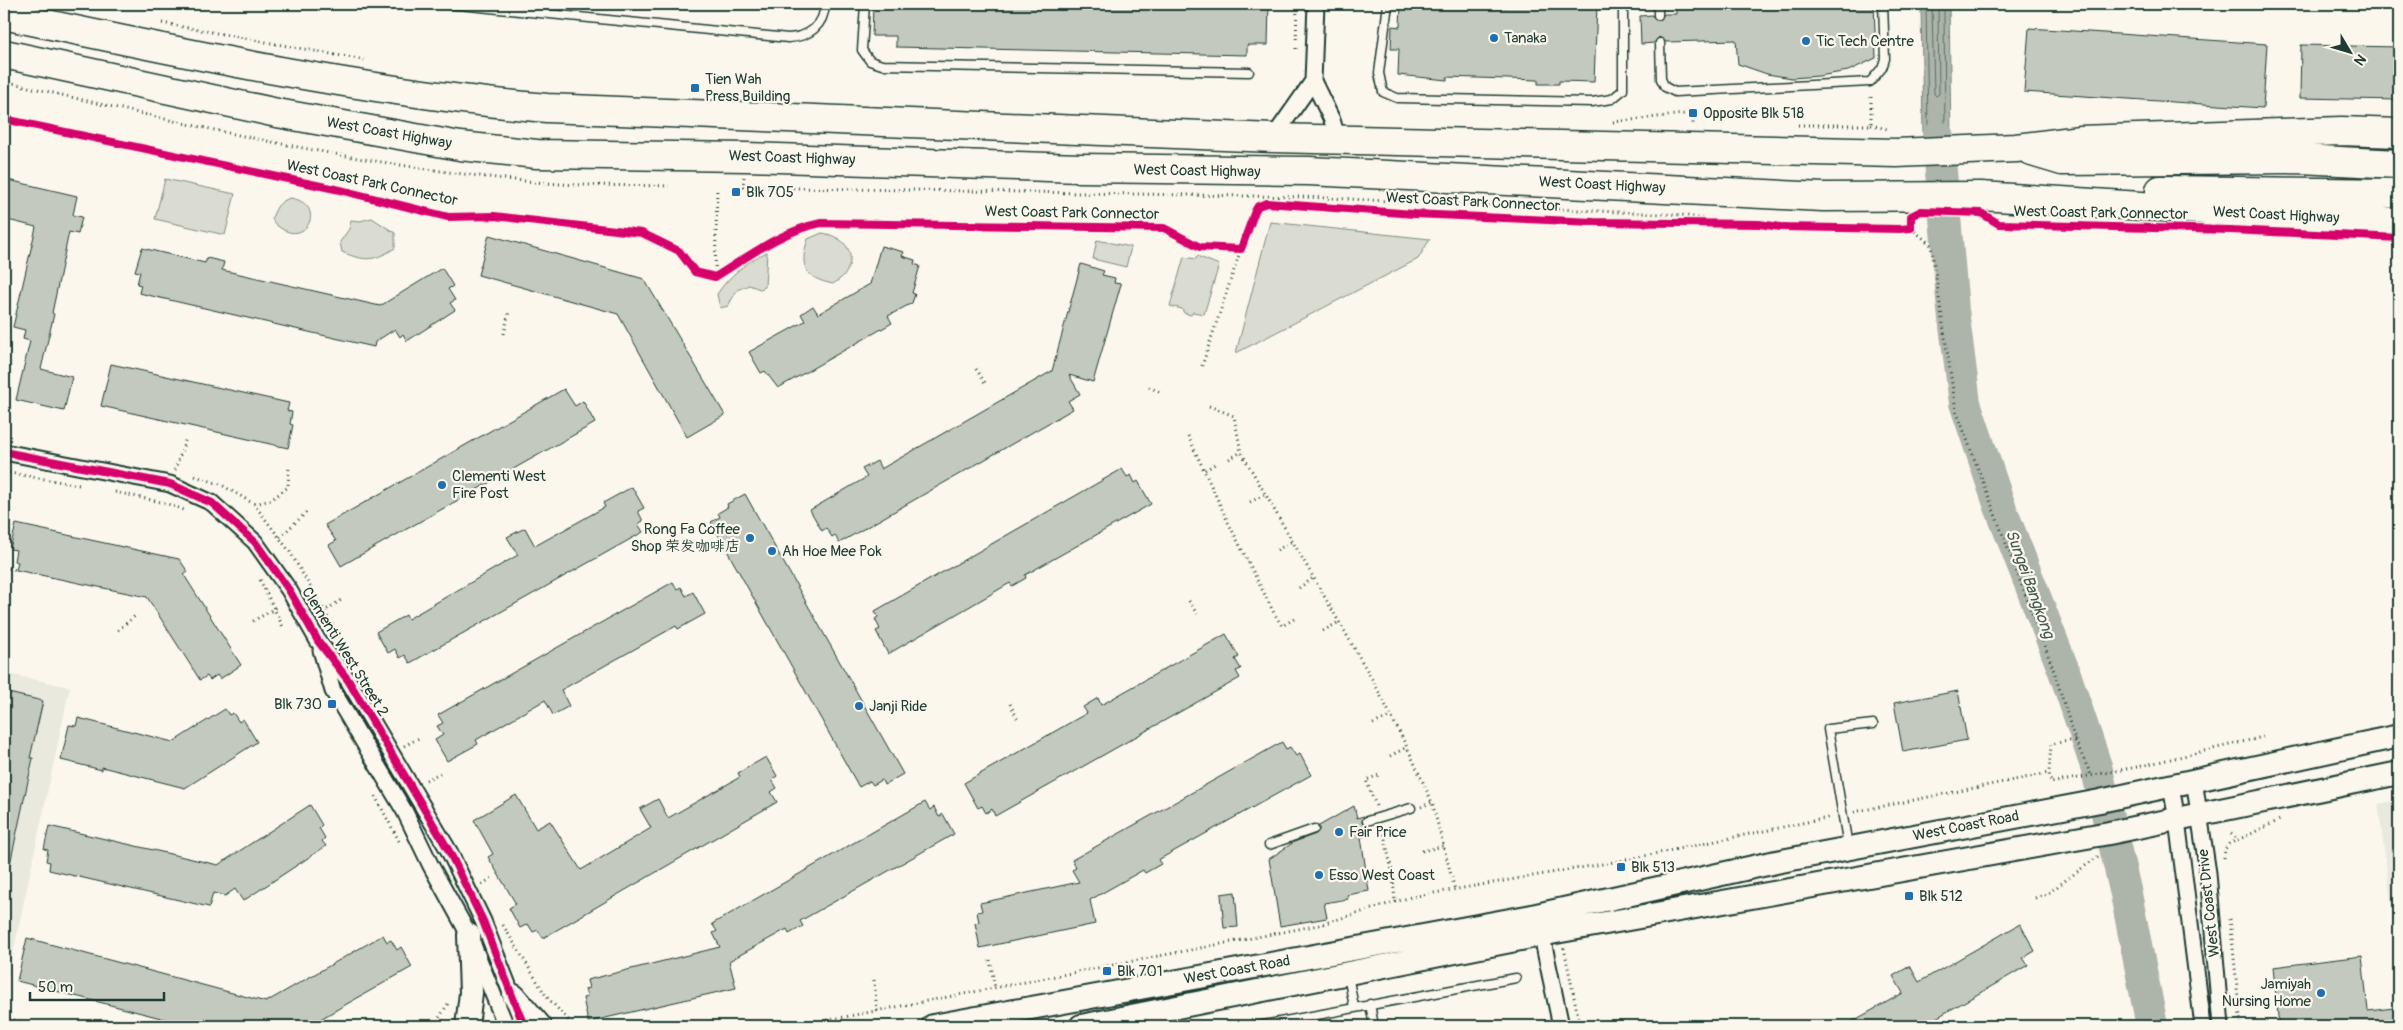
<svg xmlns="http://www.w3.org/2000/svg" width="2403" height="1030" viewBox="0 0 2403 1030" font-family="Pangolin,'LXGW WenKai TC',sans-serif">
<rect width="100%" height="100%" fill="#fbf7ec"/>
<filter id="ink" filterUnits="userSpaceOnUse"><feTurbulence type="fractalNoise" baseFrequency=".02" numOctaves="2"/><feDisplacementMap in="SourceGraphic" scale="10" xChannelSelector="R" yChannelSelector="G"/><feConvolveMatrix kernelMatrix="1 2 1 2 8 2 1 2 1" color-interpolation-filters="sRGB"/></filter>
<g filter="url(#ink)">
<path fill="#eae9de" d="M4,673L70,687L4,995Z
M2399,800V963L2378,804Z"/>
<path fill="#dbdcd1" stroke="#7d8c82" d="M165,179L235,194L225,235L155,219Z
M290,198C326,203 309,245 282,229C276,225 274,224 272,218C276,207 279,202 290,198Z
M372,218L395,233V248C374,261 366,262 342,252L340,242L349,229L351,220L360,221Z
M1270,222L1430,239L1418,259L1236,353Z
M822,233C842,236 857,250 847,271C845,276 837,281 833,284C804,278 799,266 808,239Z
M1097,240L1131,247L1126,267L1093,259Z
M767,252L765,287L760,289L749,285L737,290L728,306L720,308L717,294C729,276 747,261 767,252Z
M1197,256L1219,265L1204,314L1193,312L1191,315L1184,313L1182,309L1170,306L1184,257L1196,259Z"/>
<path fill="#adb4aa" stroke="#74847b" d="M1921,4H1949L1951,140L1923,134Z"/>
<g fill="none" stroke-linecap="round" stroke-linejoin="round">
<path stroke="#586d63" stroke-width="1" d="M1926,4L1928,128L1943,133L1945,130L1944,4
M1932,4L1934,94L1936,96L1939,94L1938,4"/>
<path stroke="#adb4aa" stroke-width="32" d="M1938,137L1953,310L1965,403L1999,504L2064,671L2096,766L2126,894L2152,1026"/>
</g>
<path fill="#c4c9be" stroke="#1f3d34" d="M873,4H1269L1268,45H1247V55L896,47V36H872Z
M1401,4L1507,7V4H1597L1594,82L1559,81V84H1538V80L1447,77V80L1398,75L1399,49H1391L1392,26L1400,27Z
M1676,4H1874L1876,58L1848,71L1819,76L1792,78L1767,74L1738,64L1736,40L1666,42L1659,37L1654,43L1641,44L1640,16L1652,15L1655,20H1660L1664,14H1676Z
M2029,28L2267,44L2263,108L2024,92Z
M2301,45L2399,47V100L2300,98Z
M4,179L77,196L73,215L82,217L78,234L69,232L52,313L54,314L41,369L72,377L64,411L16,400L30,341L23,339L25,330L13,327L36,227L4,219Z
M489,235L644,279L725,415L687,437L618,314L478,275Z
M881,246L904,252L902,256L915,260L914,264L920,266L912,293L915,294L912,303L888,316L892,323L778,388L765,371L761,373L749,352L805,321L801,314L813,306L818,314L870,284Z
M142,248L205,263L207,258L224,262L222,270L380,306L442,268L453,286L448,289L455,300L450,303L455,310L407,341L403,334L400,337L395,329L375,342L374,347L139,293L141,285L137,284L140,272L135,271Z
M1081,264L1104,271L1102,275L1115,278L1114,283L1121,284L1093,382L1069,375L1080,394L1068,401L1073,409L839,543L835,535L832,537L826,528L822,531L810,510L867,477L862,469L877,461L881,469L1052,371Z
M111,364L289,403L287,411L292,412L290,424L293,425L288,448L101,406Z
M564,389L575,406L583,401L595,423L341,566L329,545L336,541L325,525Z
M1122,469L1127,477L1131,475L1135,483L1138,481L1151,504L1025,575L1026,578L1012,586L1010,583L888,654L876,631L880,629L875,619L878,617L875,611Z
M632,487L644,508L638,511L643,521L638,524L643,532L410,663L405,655L400,658L395,649L388,653L376,632L406,615L408,619L518,555L507,537L525,528L535,546L605,507L603,503Z
M745,494L903,774L884,785L882,780L873,785L870,781L859,787L711,522L720,517L718,513L728,507L727,504Z
M16,524L179,559L188,572L184,575L241,665L220,679L217,675L210,680L207,676L200,680L147,597L16,570L18,562L14,561L16,550L10,549Z
M673,582L677,589L681,587L686,596L693,592L705,614L678,629L676,626L561,690L569,706L553,715L545,700L476,740L478,744L447,761L435,740L443,735L437,726L443,723L438,715Z
M1226,634L1239,657L1235,659L1241,669L1236,671L1240,678L995,816L992,809L986,813L982,806L978,808L964,783L1087,713L1083,707L1098,698L1101,705Z
M1958,691L1967,740L1903,752L1894,703Z
M4,692L43,701L30,758H33L10,864L4,863Z
M225,709L229,715L233,713L239,722L243,719L257,742L185,788L102,767V770L61,760L69,725L76,726L78,718L173,742Z
M1282,742L1286,749L1290,747L1296,756L1300,754L1311,775L1158,860L1161,864L1145,873L1143,870L1090,900L1095,924L980,948L975,923L979,922L977,912L982,911L980,903L1079,882L1072,870L1076,868L1072,860Z
M766,757L777,776L772,780L777,788L771,792L777,802L543,938L538,930L533,932L528,924L520,928L509,908L516,904L488,857L493,854L474,820L516,795L536,829L550,821L581,870L651,828L640,809L658,799L668,818L740,777L738,773Z
M925,802L930,810L934,807L939,817L943,814L954,834L800,921L803,926L789,934L787,929L729,961L736,988L588,1022L583,998L587,997L585,989L589,988L587,980L720,947L713,933L717,931L712,924Z
M310,805L322,825L319,828L325,838L322,841L326,846L243,901L235,889L225,896L213,893L209,907L49,870L50,862L46,861L48,850L44,849L49,826L218,865Z
M1354,806L1357,818L1364,816L1362,823L1368,826L1369,836L1361,837L1369,891L1347,895L1348,899L1324,903L1327,918L1280,926L1269,859L1294,842L1316,834L1319,830V826Z
M1235,892L1238,927L1224,928L1221,894Z
M2020,924L2035,951L2023,958L2028,965L1999,982L1922,1026L1917,1020L1905,1026H1844L1903,993L1893,976L1910,966L1919,982Z
M383,935L387,942L391,940L397,950L401,947L412,967L308,1026H192L17,981L27,938L266,1002Z
M2362,956L2368,1011L2394,1008L2396,1026H2279L2273,967Z"/>
<g fill="none" stroke-linecap="round" stroke-linejoin="round">
<g stroke="#1f3d34" stroke-width="11">
<path id="lane" d="M449,4L788,38C809,37 824,26 825,4
M865,4L862,50L870,61L882,65L1249,72
M1388,4L1379,73L1383,92L1397,98L1592,102L1612,99L1623,90V4
M1658,4V15
M1660,43L1661,79L1665,87L1675,92L1870,82L1882,68L1885,59L1883,4
M1367,821L1411,808
M1269,845L1314,829
M1848,846L1828,729L1873,724
M1348,975L1354,1007
M1370,1004L1374,1026
M1258,1026L1516,978"/>
</g>
<g stroke="#1f3d34" stroke-width="19">
<path id="street" d="M1316,4L1313,81L1332,120L1338,140
M1273,138L1313,81
M4,452L170,484L212,503L255,542L289,590L318,641L348,680L449,851L483,921L524,1026
M321,650L333,691L405,812L431,866L469,935L506,1026
M2194,780L2208,873L2221,1026
M2171,786L2177,820L2203,1026
M1540,927L1561,1026"/>
</g>
<g stroke="#1f3d34" stroke-width="26">
<path id="secondary" d="M514,996L540,1026
M467,1026L471,993L469,935
M933,1026L1532,916L1776,862L2100,801L2399,736
M1081,1026L1561,931L2109,833L2399,773"/>
</g>
<g stroke="#1f3d34" stroke-width="31">
<path id="highway" d="M4,15C183,53 364,92 547,108L1273,138L1896,153L2016,148L2080,140L2341,131L2399,133
M4,54L277,113L460,146L537,154L746,157L1080,168L1309,171L1823,197L1981,196L2399,222
M2032,152L2062,161L2300,159L2399,164
M2160,190L2399,193"/>
</g>
<path stroke="#1f3d34" stroke-width="3" stroke-dasharray="1 4" stroke-linecap="butt" d="M162,23L364,60
M1296,49L1297,4
M4,81C186,125 371,169 559,184C595,186 632,185 669,186
M1613,122L1693,113V126
M1798,125H1871V94
M1871,125L1887,129
M744,177L743,187L1305,197L1682,215L1729,224
M1911,228L1931,245L1956,410L2055,674L2075,740L2091,775
M715,277L717,187
M504,334L509,311
M1202,366L1241,249
M976,369L986,384
M1149,387L1160,392
M1209,406L1234,416L1241,452L1372,679L1407,747L1432,802L1455,890
M1188,436L1228,522L1274,613L1282,626L1294,619
M1229,459L1241,452
M175,470L186,438
M1205,470L1215,464
M4,472L79,485
M195,476L220,484L254,504L290,552L347,650
M115,492L165,503L184,510
M1250,502L1264,495
M255,504L271,500L288,487L289,466
M280,537L309,510
M1277,550L1291,542
M4,567L16,570
M260,580L284,629
M1299,588L1313,578
M1189,601L1197,614
M323,612L341,600
M253,621L276,608
M118,630L135,616
M1323,631L1339,622
M1010,704L1017,718
M1373,724L1391,716
M2075,740L2051,744L2049,773L2051,783L2137,767L2263,737
M404,746L419,738
M1390,756L1407,747
M426,780L440,773
M375,796L399,841
M1376,806L1366,780L1379,775
M1421,807L1432,802
M1854,812L2049,773
M1383,829L1393,876L1395,902
M2231,834L2238,839
M1422,851L1443,846
M2224,858L2225,849L2229,844L2282,819
M482,884L494,877
M2035,898L2047,894L2100,855
M2230,919L2241,1026
M503,925L546,996L574,1026
M1564,948L1580,1026
M990,960L995,988
M874,980L877,1011
M4,1018L44,1026
M434,1026L449,1002
M798,1026L1319,925L1411,897L1620,861L1831,817
M1218,1026L1227,1022L1226,1017"/>
<use href="#lane" stroke="#fbf7ec" stroke-width="8"/>
<use href="#street" stroke="#fbf7ec" stroke-width="15"/>
<use href="#secondary" stroke="#fbf7ec" stroke-width="22"/>
<use href="#highway" stroke="#fbf7ec" stroke-width="28"/>
<g stroke="#fbf7ec" stroke-width="11">
<path id="cycleway" d="M4,119L340,190L448,217L494,216L642,233L679,251L695,272L715,277C749,256 781,231 821,223L1164,228L1200,247L1241,249L1255,211L1258,206L1267,203L1414,214L1594,222L1759,224L1781,227L1900,229L1911,228V216L1921,211L1981,213L1999,224L2230,230L2399,238
M4,452L170,484L212,503L255,542L289,590L318,641L348,680L449,851L483,921L524,1026"/>
</g>
<use href="#cycleway" stroke="#d6006c" stroke-width="8"/>
</g>
</g>
<g fill="#1f6fb2" stroke="#fbf7ec" stroke-width="2">
<circle cx="1494" cy="38" r="5"/>
<circle cx="1806" cy="41" r="5"/>
<rect x="690" y="83" width="10" height="10" rx="2.5"/>
<rect x="1688" y="108" width="10" height="10" rx="2.5"/>
<rect x="731" y="187" width="10" height="10" rx="2.5"/>
<circle cx="442" cy="485" r="5"/>
<circle cx="750" cy="538" r="5"/>
<circle cx="772" cy="551" r="5"/>
<rect x="327" y="699" width="10" height="10" rx="2.5"/>
<circle cx="859" cy="706" r="5"/>
<circle cx="1339" cy="832" r="5"/>
<rect x="1616" y="862" width="10" height="10" rx="2.5"/>
<circle cx="1319" cy="875" r="5"/>
<rect x="1904" y="891" width="10" height="10" rx="2.5"/>
<rect x="1102" y="966" width="10" height="10" rx="2.5"/>
<circle cx="2321" cy="993" r="5"/>
</g>
<g text-anchor="middle" dominant-baseline="central" stroke-width="4.5" stroke-linejoin="round" paint-order="stroke">
<g font-size="15" fill="#1f3d34" stroke="#fbf7ec" text-anchor="start">
<text x="1504" y="38">Tanaka</text>
<text x="1816" y="41">Tic Tech Centre</text>
<text x="705" y="79">Tien Wah<tspan x="705" dy="17">Press Building</tspan></text>
<text x="1703" y="113">Opposite Blk 518</text>
<text x="746" y="192">Blk 705</text>
<text x="452" y="476">Clementi West<tspan x="452" dy="17">Fire Post</tspan></text>
<text x="740" y="529" text-anchor="end">Rong Fa Coffee<tspan x="740" dy="17">Shop 荣发咖啡店</tspan></text>
<text x="782" y="551">Ah Hoe Mee Pok</text>
<text x="322" y="704" text-anchor="end">Blk 730</text>
<text x="869" y="706">Janji Ride</text>
<text x="1349" y="832">Fair Price</text>
<text x="1631" y="867">Blk 513</text>
<text x="1329" y="875">Esso West Coast</text>
<text x="1919" y="896">Blk 512</text>
<text x="1117" y="971">Blk 701</text>
<text x="2311" y="984" text-anchor="end">Jamiyah<tspan x="2311" dy="17">Nursing Home</tspan></text>
</g>
<g font-size="15" fill="#1f3d34" stroke="#fbf7ec">
<text transform="translate(389 133) rotate(10)">West Coast Highway</text>
<text transform="translate(792 158) rotate(2)">West Coast Highway</text>
<text transform="translate(1197 171) rotate(1)">West Coast Highway</text>
<text transform="translate(372 183) rotate(12)">West Coast Park Connector</text>
<text transform="translate(1602 185) rotate(3)">West Coast Highway</text>
<text transform="translate(1473 202) rotate(3)">West Coast Park Connector</text>
<text transform="translate(1072 213) rotate(1)">West Coast Park Connector</text>
<text transform="translate(2101 213) rotate(1)">West Coast Park Connector</text>
<text transform="translate(2276 215) rotate(3)">West Coast Highway</text>
<text transform="translate(345 652) rotate(58)">Clementi West Street 2</text>
<text transform="translate(1966 826) rotate(-11)">West Coast Road</text>
<text transform="translate(2209 903) rotate(-96)">West Coast Drive</text>
<text transform="translate(1237 970) rotate(-10)">West Coast Road</text>
</g>
<g font-size="16" font-style="italic" fill="#425b52" stroke="#fbf7ec">
<text transform="translate(2030 584) rotate(70)">Sungei Bangkong</text>
</g>
</g>
<rect width="2403" height="1030" fill="none" stroke="#fbf7ec" stroke-width="20"/>
<rect x="10" y="10" width="2383" height="1010" fill="none" stroke="#1f3d34" stroke-width="2" filter="url(#ink)"/>
<g transform="translate(2350 52) rotate(128)" stroke="#fbf7ec" stroke-width="4" paint-order="stroke">
<path d="M0-4L9 19L0 12L-9 19Z" fill="#1f3d34"/>
<text y="-8" font-size="14" font-weight="bold" text-anchor="middle" fill="#1f3d34">N</text>
</g>
<path d="M30 992v8h134v-8" fill="none" stroke="#1f3d34" stroke-width="2.5"/>
<text x="38" y="992" font-size="15" fill="#1f3d34" stroke="#fbf7ec" stroke-width="4" paint-order="stroke">50 m</text>
</svg>
